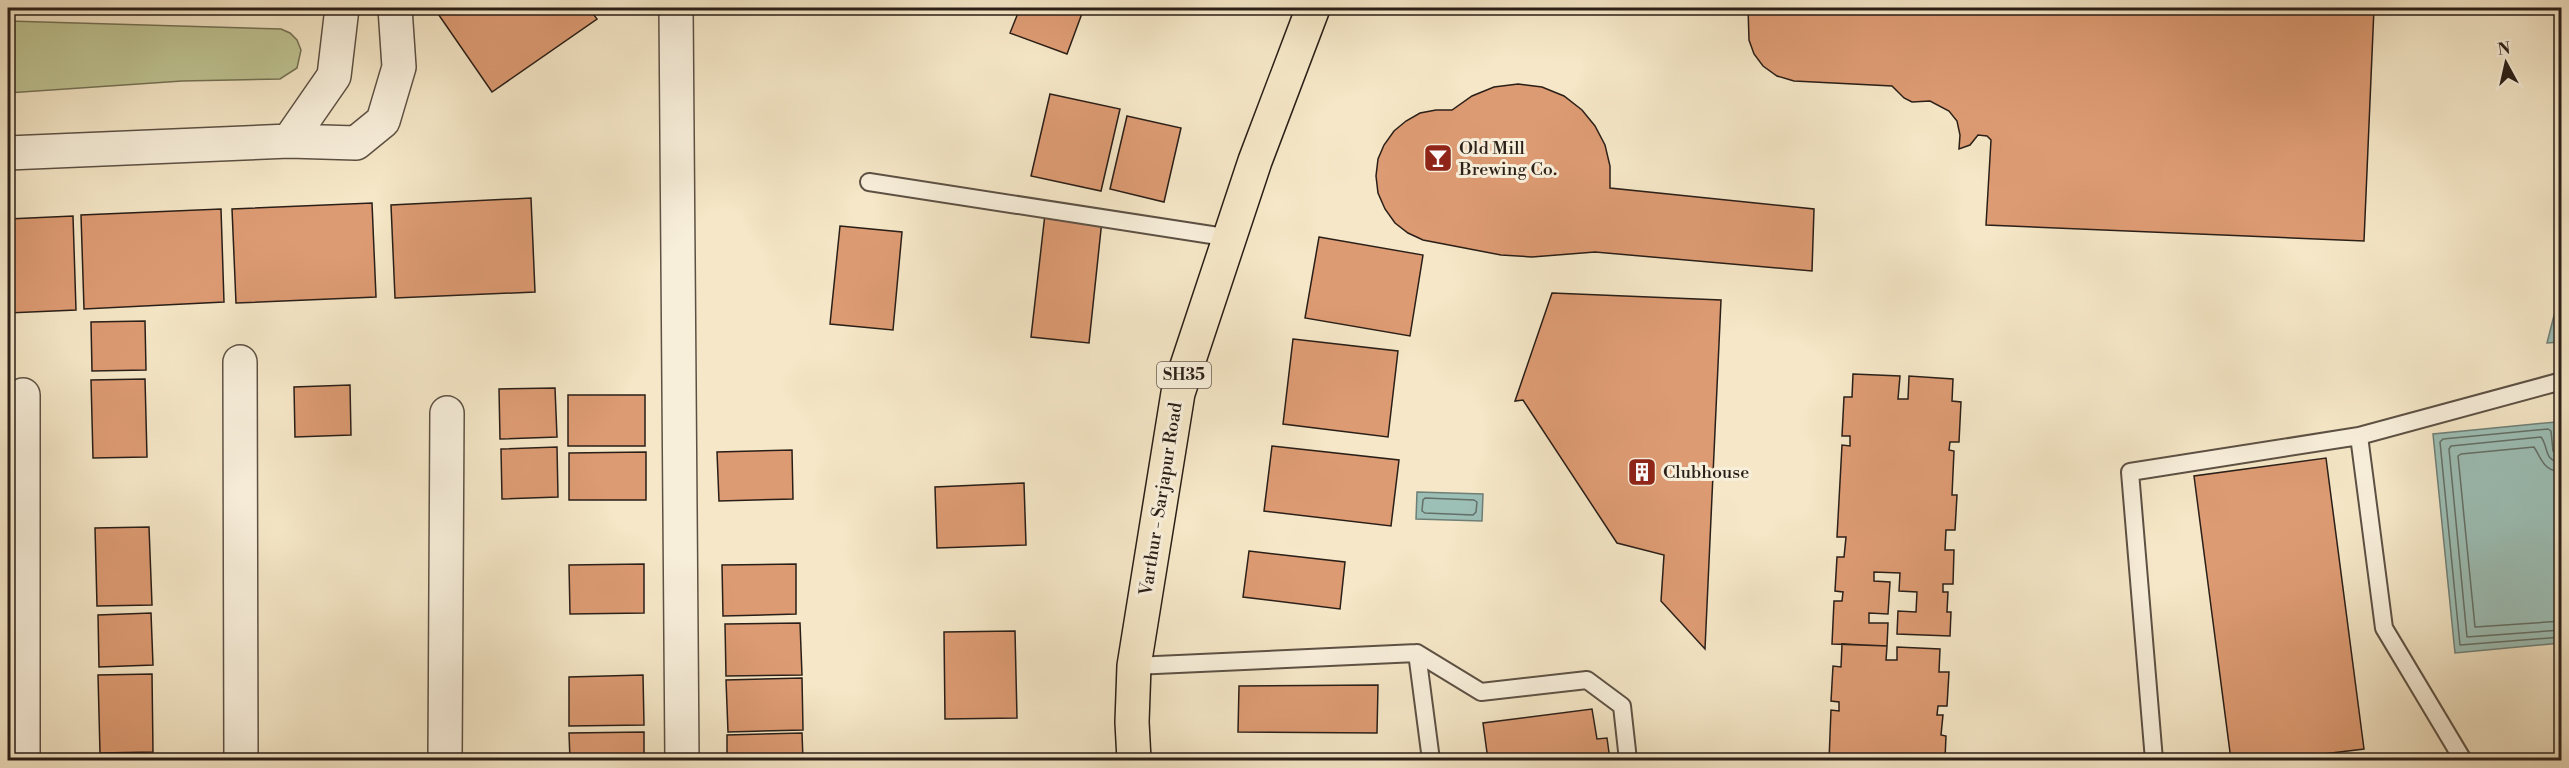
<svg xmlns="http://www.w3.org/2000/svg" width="2569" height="768" viewBox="0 0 2569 768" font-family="'Libre Bodoni',serif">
<rect width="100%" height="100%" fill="#f5e7c7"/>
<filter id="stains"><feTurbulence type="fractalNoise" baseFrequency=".00333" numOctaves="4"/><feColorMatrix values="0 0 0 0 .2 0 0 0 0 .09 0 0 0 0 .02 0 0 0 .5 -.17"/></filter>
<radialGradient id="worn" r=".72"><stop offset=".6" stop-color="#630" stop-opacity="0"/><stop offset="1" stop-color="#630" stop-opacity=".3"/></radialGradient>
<path fill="#bfc493" stroke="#747256" stroke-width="1.5" d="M8,21L281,29L290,33L297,40L301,50L297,68L280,79L182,81L8,93Z"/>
<path fill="#9cbfb6" stroke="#6e7f77" stroke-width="1.5" d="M2561,288V342L2547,343Z
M2556,422L2562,478L2561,643L2455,653L2433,434Z
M1417,492L1483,494L1482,521L1416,519Z"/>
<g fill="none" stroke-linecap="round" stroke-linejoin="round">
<path stroke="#636f67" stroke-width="1.5" d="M2562,455L2553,451L2551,431L2548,429L2443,439L2440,442L2460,645L2562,637
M2562,463C2543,461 2549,447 2541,437L2451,446L2449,449L2467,637L2562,630
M2562,472C2543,471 2542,459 2534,447L2461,454L2458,456L2475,627L2562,621
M1425,498L1474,500L1477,502L1476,512L1473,515L1425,513L1422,511L1423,500Z"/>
</g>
<path fill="#dd9b73" stroke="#2a1f18" stroke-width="1.5" d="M434,8H589L597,19L492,92Z
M1020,8H1084L1067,54L1010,33Z
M1748,8H2374L2364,241L1986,225L1991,140L1987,136L1978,135L1970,145L1959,149L1960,135L1957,121L1949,111L1930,101L1912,102L1904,98L1892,86L1794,81L1777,76L1763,66L1754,54L1749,40Z
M1518,84L1542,87L1564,96L1582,110L1595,126L1605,145L1610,166V188L1814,209L1812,271L1595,252L1532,257L1501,255L1423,240L1408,233L1395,223L1385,209L1378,193L1376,176L1378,159L1384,145L1394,131L1406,121L1420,113L1436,110H1452L1472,96L1494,87Z
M1050,94L1120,109L1101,191L1031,176Z
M1127,116L1181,128L1164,202L1110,189Z
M531,198L535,292L395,298L391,205Z
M372,203L376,297L236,303L232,209Z
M221,209L224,302L84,309L81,215Z
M1045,214L1102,220L1089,343L1031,337Z
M73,216L76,310L8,313V219Z
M840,226L902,232L893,330L830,324Z
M1319,237L1423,255L1410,336L1305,318Z
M1552,293L1721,300L1705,649L1661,601L1664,555L1617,543L1523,400L1515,401Z
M145,321L146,370L92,371L91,322Z
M1293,339L1398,351L1388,437L1283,424Z
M1853,374L1900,376L1898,399H1908L1909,376L1953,379L1952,401L1961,402L1959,442H1950L1949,450L1954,451L1952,495H1957L1955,530H1946L1945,550H1954L1953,584H1943V592H1948L1947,612H1951L1950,636L1897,634L1898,611L1916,612L1917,592L1899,591L1900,573L1874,572V581L1890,582L1888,614L1869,613V623H1888L1887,646L1832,644L1834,601H1842L1843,592L1835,591L1837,557H1844L1846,537H1837L1842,445L1850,446V436H1842L1844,397H1852Z
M145,379L147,457L93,458L91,380Z
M350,385L351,435L295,437L294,387Z
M555,388L557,437L500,439L499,389Z
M568,395H645V446H568Z
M1272,446L1399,460L1391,526L1264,511Z
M557,447L558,497L502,499L501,449Z
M792,450L793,499L719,501L717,452Z
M646,452V500H569V453Z
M2326,458L2364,749L2274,760H2231L2194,476Z
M1024,483L1026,545L937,548L935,487Z
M149,527L152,605L97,606L95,528Z
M1249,551L1345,562L1340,609L1243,597Z
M644,564V613L570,614L569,565Z
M796,564V614L723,616L722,565Z
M151,613L153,665L99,667L98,615Z
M800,623L802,675L726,676L725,624Z
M1015,631L1017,718L945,719L944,632Z
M1842,644L1887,646L1886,660H1897V647L1940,649L1939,672H1949L1947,706H1938L1937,715H1943L1941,735L1946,736L1945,759L1829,760L1831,710L1839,711V702L1831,701L1833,666L1841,667Z
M152,674L153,752L100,753L98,675Z
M643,675L644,725L569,726V677Z
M802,678L803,730L728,732L726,680Z
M1378,685L1377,733L1238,732L1239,686Z
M1592,709L1597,739L1607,738L1610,760H1488L1483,723Z
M644,732V760H570L569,733Z
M802,733L803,760H727V735Z"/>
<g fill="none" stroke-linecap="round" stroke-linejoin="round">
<g stroke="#5d5144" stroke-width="20">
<path id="lane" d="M869,182L1231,238
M1417,653L1431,760
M1134,666L1417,653L1481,692L1587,680L1622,706L1628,760
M2154,760L2130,472L2359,436
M2463,760L2384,628L2359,436L2562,381"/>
</g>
<g stroke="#5d5144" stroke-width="36">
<path id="street" d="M676,8L682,760
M289,141L334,76L342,8
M8,153L289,141L356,143L383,121L399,67L395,8
M240,362L241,760
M23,395V760
M445,760L447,413"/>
</g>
<g stroke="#2a1f18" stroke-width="36">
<path id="primary" d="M1134,760L1132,722L1134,666L1178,393L1255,161L1313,8"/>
</g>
<use href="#lane" stroke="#f8efdb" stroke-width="16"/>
<use href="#street" stroke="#f8efdb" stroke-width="33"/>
<use href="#primary" stroke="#f5e7c7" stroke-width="33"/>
</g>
<defs>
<g id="bar-square" transform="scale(1.5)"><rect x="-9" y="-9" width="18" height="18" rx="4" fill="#8f2418" stroke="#f8efdb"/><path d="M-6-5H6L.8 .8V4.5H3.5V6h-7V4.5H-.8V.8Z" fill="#fff"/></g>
<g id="building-square" transform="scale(1.5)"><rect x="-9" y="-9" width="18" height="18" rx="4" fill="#8f2418" stroke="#f8efdb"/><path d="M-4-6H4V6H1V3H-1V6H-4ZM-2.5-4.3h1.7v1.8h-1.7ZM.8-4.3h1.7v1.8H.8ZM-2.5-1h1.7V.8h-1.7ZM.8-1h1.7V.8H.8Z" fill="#fff"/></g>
</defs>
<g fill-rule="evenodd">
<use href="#bar-square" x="1438" y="158"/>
<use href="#building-square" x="1642" y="472"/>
</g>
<g text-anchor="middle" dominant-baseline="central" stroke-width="6" stroke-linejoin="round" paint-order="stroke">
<rect fill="#f8efdb" stroke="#685d52" stroke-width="1.5" x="1157" y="362" width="54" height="26" rx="4.5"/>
<g font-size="16" font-weight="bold" fill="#2a1f18">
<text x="1184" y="375">SH35</text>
</g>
<g font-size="18" fill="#2a1f18" stroke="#f8efdb" text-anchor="start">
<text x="1459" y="148">Old Mill<tspan x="1459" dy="21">Brewing Co.</tspan></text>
<text x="1663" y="472">Clubhouse</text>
</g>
<g font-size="18" fill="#2a1f18" stroke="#f8efdb">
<text transform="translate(1161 499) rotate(-81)">Varthur - Sarjapur Road</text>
</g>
</g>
<rect width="2569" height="768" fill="none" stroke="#f5e7c7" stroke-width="30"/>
<rect x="9" y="9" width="2551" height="750" fill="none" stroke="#2a1f18" stroke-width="3"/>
<rect x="15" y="15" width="2539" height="738" fill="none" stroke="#2a1f18" stroke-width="1.5"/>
<g transform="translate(2506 63) rotate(352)" stroke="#f8efdb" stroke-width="4.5" paint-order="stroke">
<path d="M0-4.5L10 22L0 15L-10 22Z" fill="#2a1f18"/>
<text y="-9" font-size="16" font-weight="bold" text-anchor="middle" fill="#2a1f18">N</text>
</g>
<rect width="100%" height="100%" filter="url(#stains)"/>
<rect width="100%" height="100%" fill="url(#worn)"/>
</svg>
